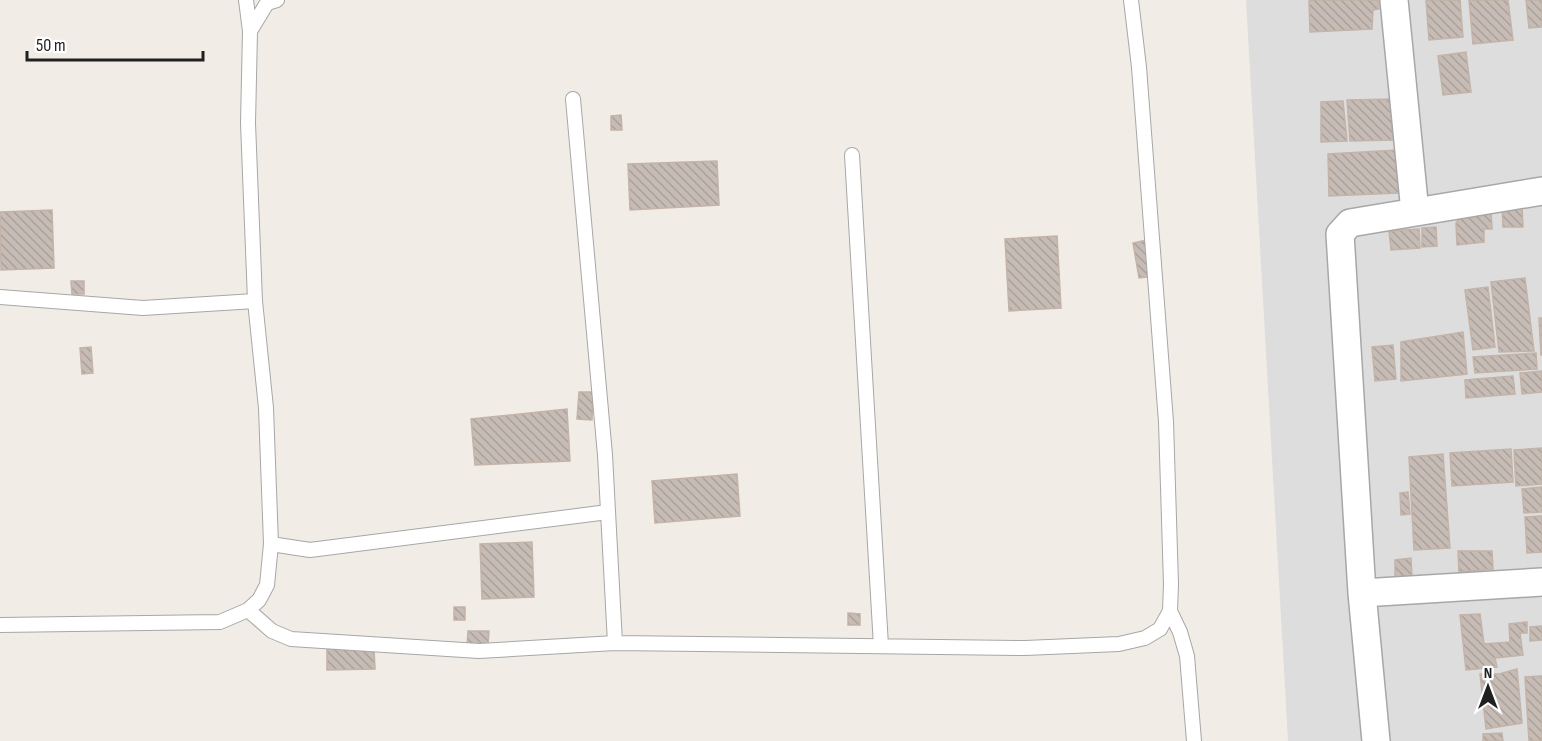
<svg xmlns="http://www.w3.org/2000/svg" width="1542" height="741" viewBox="0 0 1542 741" font-family="'Sofia Sans Condensed',sans-serif">
<defs>
<pattern id="building-back-hatch" width="6" height="6" patternUnits="userSpaceOnUse" patternTransform="scale(1.5)"><rect width="6" height="6" fill="#c6bcb5"/><path d="M-1 5l2 2M0 0l6 6M5-1l2 2" fill="none" stroke="#aaa19b"/></pattern>
</defs>
<rect width="100%" height="100%" fill="#f1ede6"/>
<path fill="#dedddd" d="M1246,0H1542V741H1288Z"/>
<path fill="url(#building-back-hatch)" stroke="#c3b3a8" stroke-width="1.5" d="M1309,0H1378L1379,9L1373,10L1372,29L1310,32Z
M1426,0H1460L1463,37L1429,40Z
M1469,0H1508L1513,40L1473,44Z
M1526,0H1542V27L1529,28Z
M1466,52L1471,92L1443,95L1438,56Z
M1393,99L1394,140L1350,141L1347,100Z
M1343,101L1347,141L1321,142V102Z
M621,115L622,130H611V116Z
M1397,150L1399,193L1329,196L1328,154Z
M717,161L719,205L630,210L628,164Z
M1522,206L1523,227H1503L1502,207Z
M52,210L54,268L1,270L0,212Z
M1491,212L1492,229H1484V242L1457,245L1456,223L1463,214Z
M1436,227L1437,246L1422,247V228Z
M1419,229L1420,248L1391,250L1389,231Z
M1057,236L1061,308L1009,311L1005,239Z
M1147,240L1153,276L1139,278L1133,243Z
M1525,278L1534,351L1499,352L1491,282Z
M71,281H84V294H72Z
M1488,287L1495,347L1473,350L1465,290Z
M1539,318H1542V355H1541Z
M1463,332L1467,374L1401,381V342Z
M1393,345L1396,379L1375,381L1372,347Z
M91,347L93,373L82,374L80,348Z
M1536,353L1537,369L1475,373L1473,357Z
M1542,371V392L1522,394L1520,373Z
M1513,376L1515,394L1466,398L1465,380Z
M579,392H593L592,420L577,419Z
M567,409L570,461L475,465L471,419Z
M1542,448V484L1516,486L1514,450Z
M1511,449L1513,482L1452,486L1450,453Z
M1443,454L1450,548L1414,550L1409,457Z
M737,474L740,516L655,523L652,481Z
M1542,487V512L1524,513L1522,489Z
M1408,492L1410,514L1401,515L1400,493Z
M1542,516V552L1527,553L1525,517Z
M532,542L534,597L482,599L480,544Z
M1458,551H1492L1493,569L1459,572Z
M1411,558L1412,576L1395,577V560Z
M454,607H465V620H454Z
M848,613L860,614V625H848Z
M1480,614L1484,644L1510,642L1509,624L1527,622V633H1520L1523,655L1495,658L1497,667L1466,670L1460,615Z
M1542,626V640L1530,641V627Z
M468,631H489L488,646H467Z
M327,648H374L375,669L327,670Z
M1517,669L1522,723L1486,729L1480,674H1499Z
M1542,676V741H1529L1525,677Z
M1502,733L1503,741H1483V734Z"/>
<g fill="none" stroke-linecap="round" stroke-linejoin="round">
<g stroke="#a7a7a7" stroke-width="16">
<path id="service" d="M250,31L267,3L277,0
M573,99L605,455L615,643
M852,155L881,646
M0,297L143,308L255,301
M271,544L310,550L608,512
M248,610L272,631L291,639L479,651L615,643L1025,648L1119,644L1145,638L1160,629L1170,611L1171,584L1166,422L1139,67L1131,0
M1170,611L1180,632L1187,656L1194,741
M0,625L220,622L248,610L259,600L267,585L271,544L266,408L255,301L248,123L250,31L246,0"/>
</g>
<g stroke="#a7a7a7" stroke-width="30">
<path id="minor" d="M1394,0L1415,212
M1362,593L1542,582
M1376,741L1362,593L1340,234L1350,223L1542,191"/>
</g>
<use href="#service" stroke="#fff" stroke-width="14"/>
<use href="#minor" stroke="#fff" stroke-width="27"/>
</g>
<g transform="translate(1488 687)" stroke="#ffffff" stroke-width="4.5" paint-order="stroke">
<path d="M0-4.5L10 22L0 15L-10 22Z" fill="#202020"/>
<text y="-9" font-size="16" font-weight="bold" text-anchor="middle" fill="#202020">N</text>
</g>
<path d="M27 51v9h176v-9" fill="none" stroke="#202020" stroke-width="3"/>
<text x="36" y="51" font-size="18" fill="#202020" stroke="#ffffff" stroke-width="4.5" paint-order="stroke">50 m</text>
</svg>
